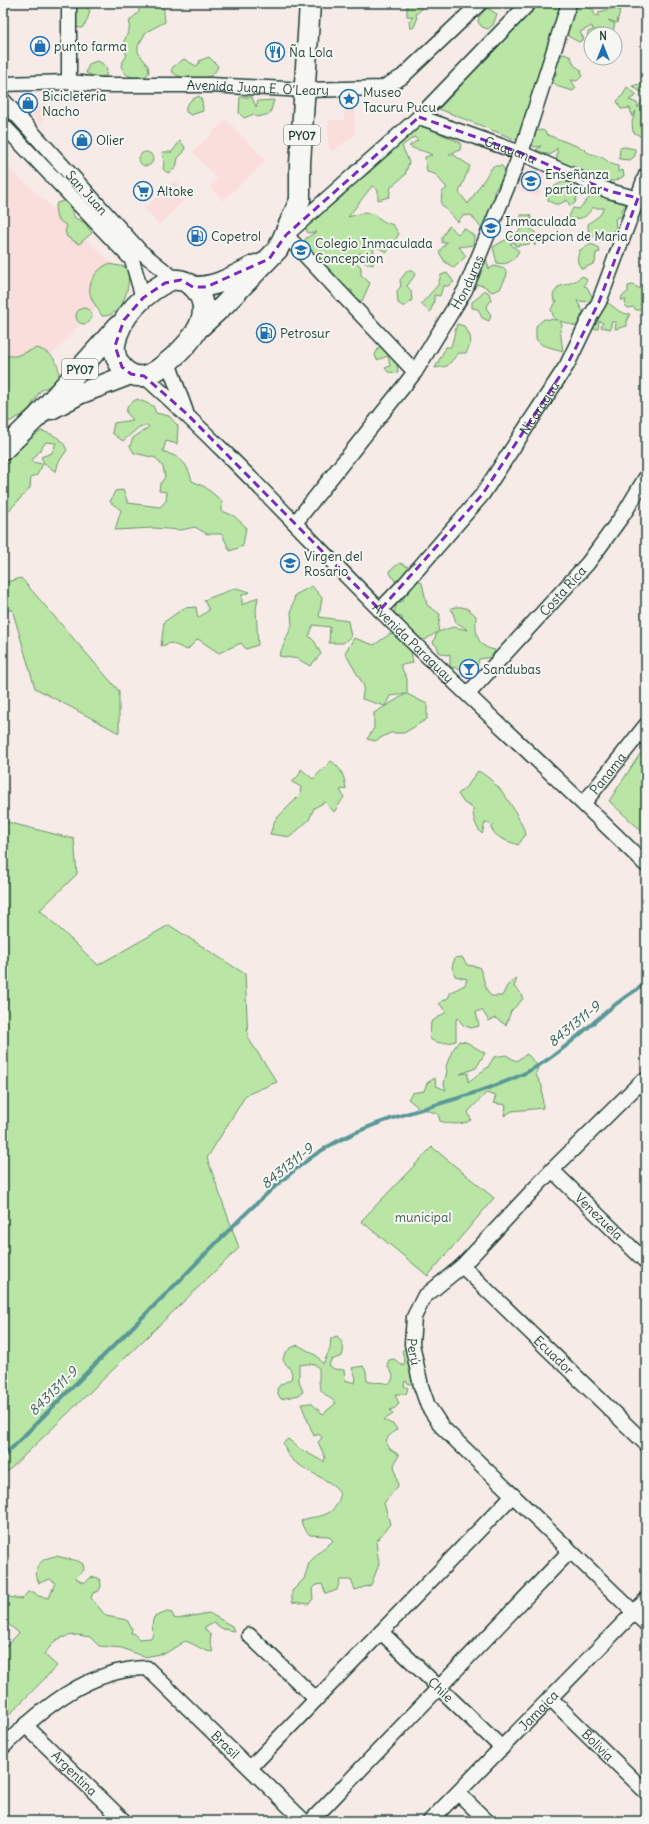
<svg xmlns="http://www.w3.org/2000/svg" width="649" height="1824" viewBox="0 0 649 1824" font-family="Delius,sans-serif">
<rect width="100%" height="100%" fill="#f7ebe8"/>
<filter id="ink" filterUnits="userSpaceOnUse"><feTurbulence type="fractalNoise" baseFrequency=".025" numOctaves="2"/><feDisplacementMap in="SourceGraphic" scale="8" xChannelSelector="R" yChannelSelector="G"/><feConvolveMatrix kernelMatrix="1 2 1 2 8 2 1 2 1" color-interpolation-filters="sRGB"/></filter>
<g filter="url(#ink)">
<path fill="#f9dedc" d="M44,102L54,109L40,124L31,115Z
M344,104H355V135L331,152L328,144V120H344Z
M226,119L266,161L223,201L210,187L217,179L193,152Z
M3,162L126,276L3,406Z
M523,168L545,173L539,197L516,189Z
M175,180L191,194L159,225L144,208Z"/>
<path fill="#b9e6a5" stroke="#6c926c" d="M136,3H163L165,22L146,32L138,46V52L148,66L149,72L146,76C135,80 124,77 121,65L127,55L122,46L129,30L130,20L139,12V7Z
M409,3H421L422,9L416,14L417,20L414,27L410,29L409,21L413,17L407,16V5Z
M538,3H562L517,140L439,109Z
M579,3L594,10V15L599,16V12L613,8L620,10L617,23L608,20L615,24L613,31L599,29L594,30L597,34H591V50L586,45L588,32L593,30L592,26L580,32L584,39L579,42L568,36L566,26L575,4Z
M81,5L90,10L87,21L82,28L72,27L74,6Z
M487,8L497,14L493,25L488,29L482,27L478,22L479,17Z
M564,54L571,57L574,65L581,70L582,76L577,81L571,80L576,88L573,91L559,87L553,82L552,76L557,74L551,73L552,58Z
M209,57L218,66C213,84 183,82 171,71L173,67L184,59L196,66L199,64V61Z
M97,61L102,63L107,69L106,76L98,78L86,73L89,64Z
M640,84L645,87L646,85V132L640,136L633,132L632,122L636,111L632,117L630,108L621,109L617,101L623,95L627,87L637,95L629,100L637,103L638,108L645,95L632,86Z
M199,96L202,101L203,111L191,115L186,112V106L191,100Z
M240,97H252L256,107L258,101L274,100L270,114L257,117L254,114L244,118L239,113Z
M425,124L437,128L441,134L461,143L460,150L449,154L454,155L470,166L459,192L468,204L493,166H502L506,172L494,192L496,203L491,228L482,229L471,215L462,216L458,222L441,204L442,192L447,188L435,174L427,172L425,157L432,155C424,150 417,151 409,146L418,140L414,137L402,146L409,162L405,175L391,187L389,197L378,200V190L372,186L348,217L365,212L373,214L383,221L393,225L399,234L387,252L374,246L373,265L365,263L361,253L351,257L361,267V275L370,283L362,301L352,300V290H346L320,271L326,262L319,257L310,255L305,239L316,232L308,233L305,227L343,196L351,185L369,173L385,153L396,148L401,140L416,128Z
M543,130L548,135L584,149C589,155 594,154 601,157C607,160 609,164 618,166V172L623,170L624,176L615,181H602L557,165V148L550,155L536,150L541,146L535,147L529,144L535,131Z
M180,141L185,147L184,152L178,158L176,168L168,173L163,169L164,162L162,152H172Z
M625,147L635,149V156L630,160L619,159L620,148Z
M139 159a7 7 0 1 1 14 0a7 7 0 1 1-14 0Z
M564,181L574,185L577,196L575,203L570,206L567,200C559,205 555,206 548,200V192L555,186Z
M589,188L604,194L609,199L620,197L627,202L622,210V216L615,219L616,228L609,235H598L589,238L588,224L600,215L604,208H592C586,219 580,219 568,219L573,208L579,209L589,198Z
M63,201L68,203L75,218L85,223L92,233L79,244L67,237L65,231L67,226L57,219L55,208L57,203Z
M521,215H530L532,221L529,228L535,232V246L531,237L529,244L515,246V242L510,244L519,251C514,260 508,266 497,263L493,247C502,241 512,238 520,230Z
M449,226L458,234L464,228L474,236L473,245L459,247L466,256L454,268L445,262L439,252L447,242L442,243V237Z
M591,244L598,247L600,252L596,253L595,263L582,269C576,262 577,258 580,250Z
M485,255L489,269L494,266L505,269L507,275L500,289L492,292L484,286L475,284Z
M108,264L126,267C134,282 122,318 102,316C99,310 93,303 91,297C86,283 97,269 108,264Z
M407,271H413L415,275L407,286L411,291L412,300L404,307L398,303L397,291L401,286L400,280Z
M447,273L454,282L448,286H443L440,296L434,295V302L430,312L421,304L438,285L441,275Z
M583,276L587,280L584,286L587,287L595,302L577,301L586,317L579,327L560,321L562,325L560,330L563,351L542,345L536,339V326L544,319L558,320L554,318L551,309L557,301H554L553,295L558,287L573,282Z
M633,285L646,292V299L643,298L645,304L644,310H636L633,307L628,308L625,305L626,300H621L622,296L628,292V286Z
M484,290L489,293L491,300L486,308L491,315L489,321L482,318L478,309L472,308V302L480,296Z
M608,303C616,308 619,314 630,314L627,320V326L615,329L616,322H611V329L601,327L603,323L599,321L598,329H592L586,325L602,304Z
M76 316a8 8 0 1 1 16 0a8 8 0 1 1-16 0Z
M457,324L464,326C472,337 473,341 466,353H459L447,366L435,368L446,347H451Z
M380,345L397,363L398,373L388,372L385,368L390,366L388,356L377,360L375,355Z
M37,348C54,354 60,363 59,381L40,391L30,408L22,415L3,425V356H16Z
M137,399L153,406L156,413L169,416L178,426L177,444L166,441L163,451C181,458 187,462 192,481L205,487L222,501V511L234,516L246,527L243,546L230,551L222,534H207L195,527L181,530L153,528L115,530L121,510L110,502L115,491L123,490L128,503L160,507L166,501L167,492L159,491L160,484L165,477L163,467L156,458L134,453L130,446L133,438L149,427L147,425L139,427L123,441L112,433L114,423L133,420L126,412L128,405Z
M41,431C53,434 62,438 67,450L58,463L56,472L44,463L41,457L52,453L56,443L46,442L31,462L43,464L37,475L31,477L30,488L3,517V494L8,491L3,493V459Z
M400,563L414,570V578L422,583L427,605L440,614L438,632L453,627L468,630L456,622L451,608C463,605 468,608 476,616C475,632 476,647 495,650L492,657L479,659L477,667L462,669L450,667V654L446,655L439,652L437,646L433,643L437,632L425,640L415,638L400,624L403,618L394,613L397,603L403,601L402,593L389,571Z
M21,578L119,691V733L35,688L12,609L3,613V583Z
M312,586L322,598L319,617L348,621L351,637L343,643H329L330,627L313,625L309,636L315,642L321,654L310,666L298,659L279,656L292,625L291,613L295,595Z
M236,588L250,592L242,595V605L258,597L256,610L258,645L246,649L241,643L219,653L198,639L187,650L171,643L161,646L164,622L184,608L196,607L198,618L209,610L204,600Z
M390,634L409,638L413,663L400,665L407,679V694L427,704V719L404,733H390L375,741L367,739L374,728V713L406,694L390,696L385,706L362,699L364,686L345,653L354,638L374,645Z
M646,745V835L609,801Z
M331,761C341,767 345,778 346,789L340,790L344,797L334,812L325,802L314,808L309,820L290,837L270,834L275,820L300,795L301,787L292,782L299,775L301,769L313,779Z
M478,771C501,783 516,811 526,834L518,845C506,840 498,840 491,828L494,825L485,823L482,834C475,826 473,818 473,808L464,803L458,794L468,785Z
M3,821L74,839L77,874L40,910L98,965L169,925L245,974L248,1038L277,1082L246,1095L207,1158L239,1248L3,1476Z
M462,957L467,965L479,967C485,977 483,987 491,996H502L507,986L517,978L514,987L520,992L523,999L511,1011L506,1025L495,1018L489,1021L482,1010L476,1012L479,1026L471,1028L463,1025L458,1018L456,1020V1041C447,1043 439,1045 430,1039L431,1022L446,1012L439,1003L448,998L451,992L465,985L467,979L455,976L452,967L455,958Z
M459,1041L466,1042L485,1053L476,1068L460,1074L468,1073V1082L488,1067L494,1057L506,1055L516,1061L527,1054L538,1066L536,1075L542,1086L543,1108L512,1111L504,1116L506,1105L493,1103L496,1096L486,1093L468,1112L471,1120C461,1126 450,1124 440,1121L438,1114L418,1107L408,1099L412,1093L424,1091L427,1083L435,1078L436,1086L446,1090L444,1084L447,1071L446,1066L452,1051Z
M432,1147L494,1198L428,1276L361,1221Z
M337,1336C343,1343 345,1347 342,1356L331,1360L329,1365L334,1369L344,1370L345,1380L355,1383L356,1378L352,1368L363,1366L366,1371L367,1381C375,1384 381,1381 388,1384L392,1381L393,1375L387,1365L389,1360L394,1359L403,1366L405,1362L402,1351L406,1347L409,1369L413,1373L415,1384H409L405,1381L404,1386L408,1388L406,1394H395L399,1404L395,1408L390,1410L393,1414L384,1420L394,1425L397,1429L388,1437L386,1442L390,1449L399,1455L394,1465L398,1486L384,1503L390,1524L376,1542L379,1564L371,1585L355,1590L351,1580H340L337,1590L326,1594L322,1584L317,1585L312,1589L313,1599L309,1604L292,1602V1591L304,1579L309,1563L320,1551L333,1541L329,1536L310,1535L303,1527L301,1521C310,1516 320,1518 328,1513C335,1509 343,1499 338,1490C333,1481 297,1468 288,1455C286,1452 285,1446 283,1443L288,1439L300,1449L324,1462L325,1457L318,1442L322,1438L319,1434L314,1436L301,1404L311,1403L323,1414L336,1403C331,1398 325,1396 321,1390C314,1375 330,1360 299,1365V1381L303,1392L299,1395L281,1399L278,1394L277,1389L280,1385L291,1379C294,1370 288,1368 283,1360C284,1352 289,1348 298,1345L317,1356L323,1364L330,1349L331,1338Z
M56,1556L78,1561L83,1564L84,1570L76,1578L81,1582H86L90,1578L96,1577L100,1580L101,1586L99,1591L93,1593L91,1598L106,1616L127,1620L132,1629L131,1633H133L139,1639L151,1638L153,1634L152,1625L154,1617L167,1612L172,1613L174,1618L177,1619L209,1613L232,1626L234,1631L223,1629L214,1623L204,1628L211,1636L210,1642L213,1652C203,1652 196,1644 185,1641L166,1653L144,1657L122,1648L99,1646L90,1637L78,1635L67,1636L56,1640L44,1654L57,1666L3,1721V1649L19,1633L3,1620V1596L21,1599L28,1592H34L38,1596L49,1598L55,1583L50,1579L39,1583C32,1568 40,1558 56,1556Z"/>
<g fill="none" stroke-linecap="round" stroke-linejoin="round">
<path stroke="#5a9898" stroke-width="4" d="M3,1457C62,1397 122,1337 182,1278C223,1236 265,1191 313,1156C376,1112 457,1106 525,1073C571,1050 602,1008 646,984"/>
<g stroke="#1f3d34" stroke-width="17">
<g id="minor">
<path d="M69,3V82"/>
<path id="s1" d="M3,84L69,82L102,85H210L305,90L382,88L402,77L480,3"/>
<path id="s2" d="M3,100L140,251L176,280"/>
<path id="s3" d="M419,117L521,153L609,191L646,201"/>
<path d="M3,125L132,260L143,298"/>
<path d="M168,362L186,412"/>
<path d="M415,372L286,235L419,117L529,3"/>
<path id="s4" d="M144,376C226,449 301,531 379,609C466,696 559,778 646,865"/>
<path id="s5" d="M295,523L415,372L465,290L521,153L569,3"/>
<path id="s6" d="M380,610L404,585L482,495L567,365L590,317L599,302L646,175"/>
<path id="s7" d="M468,694L588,563L625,512L646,477"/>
<path id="s8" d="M584,803L646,725"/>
<path id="s9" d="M646,1085L642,1081L552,1170L462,1266L424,1297L414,1317L412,1344L421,1386L428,1406L442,1427L646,1624"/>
<path id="s10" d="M552,1170L646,1262"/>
<path id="s11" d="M462,1266L646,1444"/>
<path id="s12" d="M381,1632L502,1748"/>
<path d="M249,1635L316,1699"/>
<path id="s13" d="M550,1698L646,1792"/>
<path id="s14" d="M25,1725L124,1821"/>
<path id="s15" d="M3,1747C42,1708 89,1669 147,1668L304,1821"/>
<path d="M250,1768L513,1495"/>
<path d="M458,1793L487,1821"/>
<path d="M311,1821L570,1551"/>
<path id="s16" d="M430,1821L646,1600"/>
</g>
</g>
<g stroke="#1f3d34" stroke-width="23">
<path id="highway" d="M171,280C181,279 188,281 195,289C220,317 182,352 160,368C156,371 150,375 144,376C127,379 113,361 115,345C119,317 146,291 171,280Z
M193,287C219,287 233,276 256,265
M199,328L224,305L278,249L300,200V164L310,3
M51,409L79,394L131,374
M3,450L37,417L118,326"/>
</g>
<use href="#minor" stroke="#f6f6f2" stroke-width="14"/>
<use href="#highway" stroke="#f6f6f2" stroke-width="20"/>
</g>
</g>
<path fill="none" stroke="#7b2cbf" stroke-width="3" stroke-dasharray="8 5" stroke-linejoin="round" d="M419,117L521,153L609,191L638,198L599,302L567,365L482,495L380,610L187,414L144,376L131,374L122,367L115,346L124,320L143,298L165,283L181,280L193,287H206L269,259L286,235Z"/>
<defs>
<g id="shop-ring" transform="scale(1)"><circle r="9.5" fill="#f6f6f2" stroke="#1f6fb2" stroke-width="1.5"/><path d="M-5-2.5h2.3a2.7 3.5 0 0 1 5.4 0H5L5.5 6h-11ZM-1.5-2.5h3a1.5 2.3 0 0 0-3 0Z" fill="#1f6fb2"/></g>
<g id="restaurant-ring" transform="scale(1)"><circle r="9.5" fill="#f6f6f2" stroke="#1f6fb2" stroke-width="1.5"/><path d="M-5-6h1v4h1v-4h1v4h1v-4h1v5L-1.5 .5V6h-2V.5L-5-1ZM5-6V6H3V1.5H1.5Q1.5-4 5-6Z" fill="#1f6fb2"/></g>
<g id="sight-ring" transform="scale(1)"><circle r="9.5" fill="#f6f6f2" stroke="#1f6fb2" stroke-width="1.5"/><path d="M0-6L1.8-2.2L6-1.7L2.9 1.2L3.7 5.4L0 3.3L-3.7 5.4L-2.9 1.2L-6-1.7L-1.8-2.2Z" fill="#1f6fb2"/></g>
<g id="school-ring" transform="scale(1)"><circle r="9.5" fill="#f6f6f2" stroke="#1f6fb2" stroke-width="1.5"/><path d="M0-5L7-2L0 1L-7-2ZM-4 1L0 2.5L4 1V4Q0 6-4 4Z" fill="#1f6fb2"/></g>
<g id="supermarket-ring" transform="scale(1)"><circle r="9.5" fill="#f6f6f2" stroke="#1f6fb2" stroke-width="1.5"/><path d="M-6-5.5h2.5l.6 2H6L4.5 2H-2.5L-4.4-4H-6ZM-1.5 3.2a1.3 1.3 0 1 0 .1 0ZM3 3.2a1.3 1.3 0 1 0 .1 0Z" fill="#1f6fb2"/></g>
<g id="fuel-ring" transform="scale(1)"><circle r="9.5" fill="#f6f6f2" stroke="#1f6fb2" stroke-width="1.5"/><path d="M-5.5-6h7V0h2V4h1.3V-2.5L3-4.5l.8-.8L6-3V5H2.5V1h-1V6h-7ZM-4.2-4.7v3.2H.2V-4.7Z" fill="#1f6fb2"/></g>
<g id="bar-ring" transform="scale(1)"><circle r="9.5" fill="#f6f6f2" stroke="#1f6fb2" stroke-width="1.5"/><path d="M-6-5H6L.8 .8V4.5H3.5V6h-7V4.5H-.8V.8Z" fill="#1f6fb2"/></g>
</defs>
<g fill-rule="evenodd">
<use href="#shop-ring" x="40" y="46"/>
<use href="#restaurant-ring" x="275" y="52"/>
<use href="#sight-ring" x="349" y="99"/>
<use href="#shop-ring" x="28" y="103"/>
<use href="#shop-ring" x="82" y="140"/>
<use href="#school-ring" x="531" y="181"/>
<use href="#supermarket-ring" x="143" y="191"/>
<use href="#school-ring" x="491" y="228"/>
<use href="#fuel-ring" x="197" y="236"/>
<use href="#school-ring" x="301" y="250"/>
<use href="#fuel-ring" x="266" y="333"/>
<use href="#school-ring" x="290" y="563"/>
<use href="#bar-ring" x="469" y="669"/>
</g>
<g text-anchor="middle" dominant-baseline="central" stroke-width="4" stroke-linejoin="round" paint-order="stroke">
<g fill="#f6f6f2" stroke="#60746d" stroke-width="1">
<rect x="284" y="125" width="36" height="20" rx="3"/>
<rect x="62" y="359" width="36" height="20" rx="3"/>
</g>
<g font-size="12" font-weight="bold" fill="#1f3d34">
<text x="302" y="135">PY07</text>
<text x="80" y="369">PY07</text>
</g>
<g font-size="13" fill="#1f3d34" stroke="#f6f6f2" text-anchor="start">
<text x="54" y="46">punto farma</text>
<text x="289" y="52">Ña Lola</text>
<text x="363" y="92">Museo<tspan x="363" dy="15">Tacuru Pucu</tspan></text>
<text x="42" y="96">Bicicletería<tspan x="42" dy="15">Nacho</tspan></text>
<text x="96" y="140">Olier</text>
<text x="545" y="174">Enseñanza<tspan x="545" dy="15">particular</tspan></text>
<text x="157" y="191">Altoke</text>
<text x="505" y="221">Inmaculada<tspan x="505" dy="15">Concepcion de Maria</tspan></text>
<text x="211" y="236">Copetrol</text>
<text x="315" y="243">Colegio Inmaculada<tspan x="315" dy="15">Concepcion</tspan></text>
<text x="280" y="333">Petrosur</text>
<text x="304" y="556">Virgen del<tspan x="304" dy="15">Rosario</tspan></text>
<text x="483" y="669">Sandubas</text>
</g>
<g font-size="13" fill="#1f3d34" stroke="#f6f6f2">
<text stroke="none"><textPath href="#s1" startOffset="255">Avenida Juan E. O'Leary</textPath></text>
<text stroke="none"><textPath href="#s3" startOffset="97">Guayana</textPath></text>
<text stroke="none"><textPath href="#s2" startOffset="125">San Juan</textPath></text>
<text stroke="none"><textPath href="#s5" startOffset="297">Honduras</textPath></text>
<text stroke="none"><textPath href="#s6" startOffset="258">Nicaragua</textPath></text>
<text stroke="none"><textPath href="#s7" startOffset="140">Costa Rica</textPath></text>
<text stroke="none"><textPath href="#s4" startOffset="379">Avenida Paraguay</textPath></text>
<text stroke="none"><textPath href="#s8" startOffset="38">Panama</textPath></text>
<text stroke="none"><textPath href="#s10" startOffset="66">Venezuela</textPath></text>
<text stroke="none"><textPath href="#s9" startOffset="370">Perú</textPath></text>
<text stroke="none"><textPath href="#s11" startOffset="128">Ecuador</textPath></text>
<text stroke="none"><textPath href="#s12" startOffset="83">Chile</textPath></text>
<text stroke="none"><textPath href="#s16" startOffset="155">Jamaica</textPath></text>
<text stroke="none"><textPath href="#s15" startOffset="278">Brasil</textPath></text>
<text stroke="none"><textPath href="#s13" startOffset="67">Bolivia</textPath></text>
<text stroke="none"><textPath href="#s14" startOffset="69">Argentina</textPath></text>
</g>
<g font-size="13" fill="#3e5f4b" stroke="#f6f6f2">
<text x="423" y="1217">municipal</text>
</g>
<g font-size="14" font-style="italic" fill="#335b55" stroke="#f6f6f2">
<text transform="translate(574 1024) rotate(-39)">8431311-9</text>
<text transform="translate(287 1166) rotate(-39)">8431311-9</text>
<text transform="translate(53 1391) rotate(-45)">8431311-9</text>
</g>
</g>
<rect width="649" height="1824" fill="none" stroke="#f6f6f2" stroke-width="16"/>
<rect x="8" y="8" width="633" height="1808" fill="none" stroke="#1f3d34" stroke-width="1.5" filter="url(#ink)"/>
<g transform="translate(603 46)"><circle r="19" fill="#f6f6f2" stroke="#a0aca6"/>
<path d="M0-3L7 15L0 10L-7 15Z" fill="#1f6fb2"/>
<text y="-6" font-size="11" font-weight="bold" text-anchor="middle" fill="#1f3d34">N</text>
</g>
</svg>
